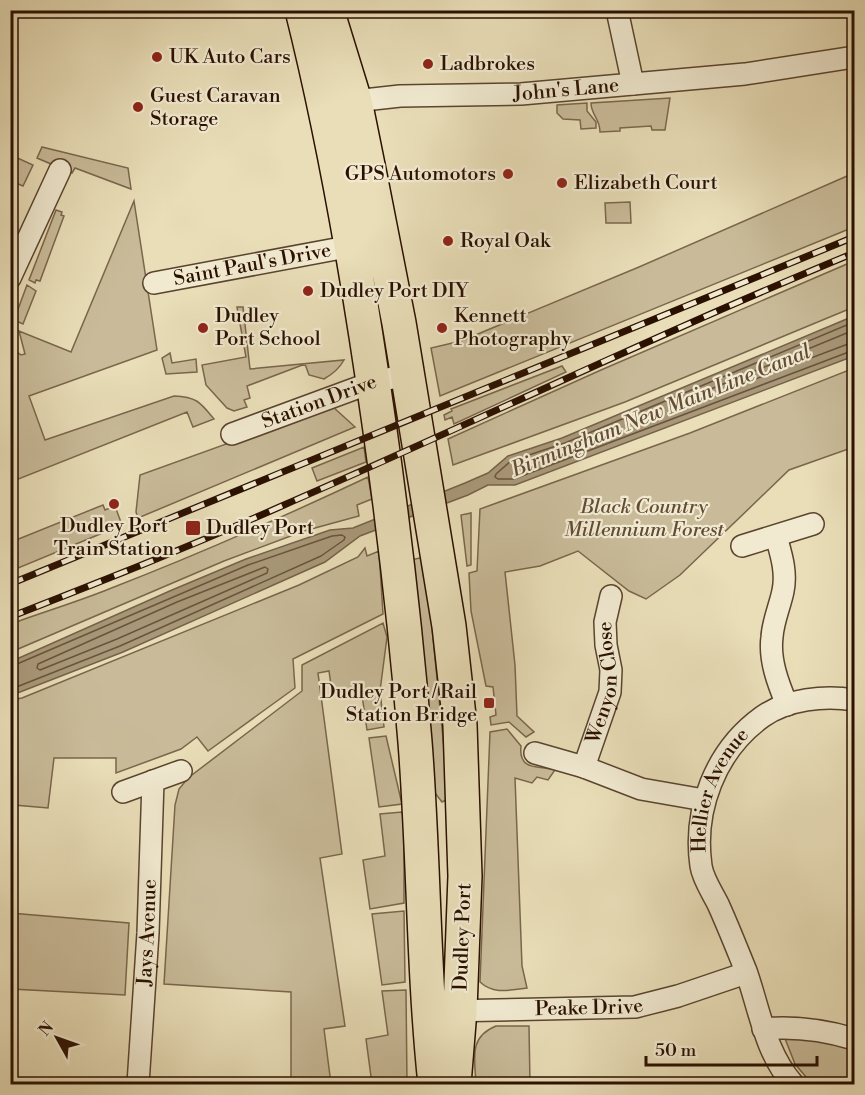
<svg xmlns="http://www.w3.org/2000/svg" width="865" height="1095" viewBox="0 0 865 1095" font-family="'Libre Bodoni',serif">
<rect width="100%" height="100%" fill="#e9deb8"/>
<filter id="stains"><feTurbulence type="fractalNoise" baseFrequency=".00333" numOctaves="4"/><feColorMatrix values="0 0 0 0 .2 0 0 0 0 .09 0 0 0 0 .02 0 0 0 .5 -.17"/></filter>
<radialGradient id="worn" r=".72"><stop offset=".6" stop-color="#630" stop-opacity="0"/><stop offset="1" stop-color="#630" stop-opacity=".3"/></radialGradient>
<path fill="#c9bb99" stroke="#7a664c" stroke-width="1.5" d="M670,98L665,130H652L651,126L620,128V131L600,132C600,118 591,115 591,103Z
M587,103V111L596,122V128L581,129L580,120L563,119L557,113V105Z
M42,147L128,168L131,189L75,168L72,173L37,158Z
M11,155L33,165L23,186L11,181Z
M854,173V227L440,396L431,348L461,341L639,267Z
M134,201L157,350L29,396L45,440L174,396C197,397 200,402 214,419L193,427L187,412L11,482V352L16,351L21,355L25,354L19,331L71,352Z
M630,202L631,223H606L605,203Z
M56,210L62,212L61,215L64,216L40,281L36,280L35,283L29,280Z
M854,261V307L625,402L453,465L448,439L601,370Z
M27,285L36,291L23,324L14,320Z
M237,307H243L250,369L344,360C339,369 333,374 324,379L309,375L305,364L247,386L250,398L244,400L247,407L234,411L227,408L206,385L202,365L246,357Z
M170,353L172,363L196,359L197,372L166,374L162,358Z
M562,366L566,372L454,424L452,417L445,420L444,415L452,411L451,409Z
M854,368V447L789,470L680,575L646,599L629,591L578,551L540,566L505,572L515,665L517,716L534,732L526,737L509,722L491,725L490,717L496,715L493,687L486,686L471,611L469,573L477,571L480,509L690,433Z
M332,406L355,427L138,518L136,512L140,475Z
M364,447L366,462L317,481L312,468Z
M368,477L372,499L357,505L359,516L304,531L224,561L11,652V624C43,612 77,602 109,589C197,555 283,517 368,477Z
M103,505L105,510L115,506L122,525L11,571V542Z
M471,513V565L467,566L461,515Z
M365,548L367,556L379,551L383,614L293,659L295,688L208,751L197,737L181,749L116,773V758H54L48,808L14,805L11,700L22,698L299,585L358,557Z
M425,557L448,789L446,800L442,802L435,793L410,560Z
M383,623L387,637L380,691L384,727L367,730L361,688L332,692L329,671L318,673L342,854L320,858L345,1026L324,1029L331,1084H291V992L164,984L175,805L179,789L188,778L302,691V665Z
M507,729L521,746C518,772 540,765 555,770L548,780L537,777L532,783L515,778L522,966L527,988C510,990 494,995 480,982L490,732Z
M386,736L402,804L379,807L369,738Z
M402,812L404,821V903L370,909L363,860L385,856L380,814Z
M404,911L405,982L382,985L372,914Z
M10,913L129,923L125,995L11,989Z
M406,990L407,1083L372,1084L366,1039L388,1035L382,991Z
M496,1026H529L530,1084H476C475,1060 468,1037 496,1026Z
M784,1036L835,1043L854,1051V1084H812L795,1064Z"/>
<path fill="#a89879" stroke="#766249" stroke-width="1.5" d="M854,316V356L515,485H488L468,495L360,536L325,562L123,652L20,692L11,694L10,662L172,590L246,559L330,530L353,528L465,483L488,473L508,456L562,438Z"/>
<g fill="none" stroke-linecap="round" stroke-linejoin="round">
<path stroke="#69543c" stroke-width="1.5" d="M854,322L565,443L511,461L496,474L495,477L498,479H514L854,350
M854,330L711,389L709,393L713,395L848,344L854,343
M265,567L268,569L267,573L117,639L40,670L37,668L38,664L177,602Z
M10,667L248,565L332,536L342,535L345,537L344,540L321,556L120,646L19,686L10,688"/>
<g stroke="#5a442e" stroke-width="24">
<g id="street">
<path d="M617,10L633,84"/>
<path id="s1" d="M345,106L346,103L355,101L400,96L521,94L745,74L854,57"/>
<path d="M10,278L60,170"/>
<path id="s2" d="M154,283L352,246"/>
<path id="s3" d="M232,434L373,382L407,375"/>
<path d="M776,536C781,554 787,572 783,591C780,606 773,621 772,637C769,660 778,683 787,705"/>
<path d="M742,546L813,524"/>
<path d="M535,753L584,767L641,789L704,800"/>
<path id="s4" d="M584,767L610,692L611,670L606,645L605,622L611,596"/>
<path d="M123,792L181,771"/>
<path id="s5" d="M448,1011L635,1007L678,996L746,973"/>
<path d="M763,1029C795,1026 824,1030 854,1039"/>
<path id="s6" d="M138,1084L148,933L153,781"/>
<path id="s7" d="M793,1084C765,1052 760,1011 746,971C737,949 728,926 718,904C712,892 703,879 701,866C693,810 715,751 762,717C787,699 825,695 854,700"/>
</g>
</g>
<g stroke="#2a1000" stroke-width="36">
<path id="highway" d="M302,10C329,118 349,227 366,336C387,471 404,606 415,742C424,856 423,971 435,1084
M327,10L355,101L372,185L399,323L449,626L460,725L465,876L460,1010L454,1084"/>
</g>
<use href="#street" stroke="#f1ead1" stroke-width="21"/>
<use href="#highway" stroke="#e9deb8" stroke-width="33"/>
<g stroke="#2a1000" stroke-width="7">
<path id="rail" d="M10,584L854,237
M10,617C102,581 194,545 284,505C475,422 662,332 854,253"/>
</g>
<use href="#rail" stroke="#f1ead1" stroke-width="4.5" stroke-dasharray="14" stroke-linecap="butt"/>
</g>
<g fill="#8f2418" stroke="#f1ead1" stroke-width="2">
<circle cx="157" cy="57" r="6"/>
<circle cx="428" cy="64" r="6"/>
<circle cx="138" cy="107" r="6"/>
<circle cx="508" cy="174" r="6"/>
<circle cx="562" cy="183" r="6"/>
<circle cx="448" cy="241" r="6"/>
<circle cx="308" cy="291" r="6"/>
<circle cx="203" cy="328" r="6"/>
<circle cx="442" cy="328" r="6"/>
<circle cx="114" cy="504" r="6"/>
<rect x="185" y="520" width="16" height="16" rx="3"/>
<rect x="483" y="697" width="12" height="12" rx="3"/>
</g>
<g text-anchor="middle" dominant-baseline="central" stroke-width="4.5" stroke-linejoin="round" paint-order="stroke">
<g font-size="20" fill="#2a1000" stroke="#f1ead1" text-anchor="start">
<text x="169" y="57">UK Auto Cars</text>
<text x="440" y="64">Ladbrokes</text>
<text x="150" y="96">Guest Caravan<tspan x="150" dy="23">Storage</tspan></text>
<text x="496" y="174" text-anchor="end">GPS Automotors</text>
<text x="574" y="183">Elizabeth Court</text>
<text x="460" y="241">Royal Oak</text>
<text x="320" y="291">Dudley Port DIY</text>
<text x="215" y="316">Dudley<tspan x="215" dy="23">Port School</tspan></text>
<text x="454" y="316">Kennett<tspan x="454" dy="23">Photography</tspan></text>
<text x="114" y="526" text-anchor="middle">Dudley Port<tspan x="114" dy="23">Train Station</tspan></text>
<text x="206" y="528">Dudley Port</text>
<text x="477" y="692" text-anchor="end">Dudley Port / Rail<tspan x="477" dy="23">Station Bridge</tspan></text>
</g>
<g font-size="20" fill="#2a1000" stroke="#f1ead1">
<text stroke="none"><textPath href="#s1" startOffset="224">John's Lane</textPath></text>
<text stroke="none"><textPath href="#s2" startOffset="100">Saint Paul's Drive</textPath></text>
<text stroke="none"><textPath href="#s3" startOffset="93">Station Drive</textPath></text>
<text stroke="none"><textPath href="#s4" startOffset="88">Wenyon Close</textPath></text>
<text stroke="none"><textPath href="#s7" startOffset="318">Hellier Avenue</textPath></text>
<text stroke="none"><textPath href="#s6" startOffset="152">Jays Avenue</textPath></text>
<text transform="translate(463 937) rotate(-88)">Dudley Port</text>
<text stroke="none"><textPath href="#s5" startOffset="141">Peake Drive</textPath></text>
</g>
<g font-size="20" font-style="italic" fill="#624c36" stroke="#f1ead1">
<text x="644" y="507">Black Country<tspan x="644" dy="23">Millennium Forest</tspan></text>
</g>
<g font-size="21" font-style="italic" fill="#634d36" stroke="#f1ead1">
<text transform="translate(661 411) rotate(-22)">Birmingham New Main Line Canal</text>
</g>
</g>
<rect width="865" height="1095" fill="none" stroke="#e9deb8" stroke-width="36"/>
<rect x="12" y="12" width="841" height="1071" fill="none" stroke="#2a1000" stroke-width="3"/>
<rect x="18" y="18" width="829" height="1059" fill="none" stroke="#2a1000" stroke-width="1.5"/>
<g transform="translate(57 1038) rotate(310)" stroke="#f1ead1" stroke-width="4.5" paint-order="stroke">
<path d="M0-4.5L10 22L0 15L-10 22Z" fill="#2a1000"/>
<text y="-9" font-size="16" font-weight="bold" text-anchor="middle" fill="#2a1000">N</text>
</g>
<path d="M646 1056v9h171v-9" fill="none" stroke="#2a1000" stroke-width="3"/>
<text x="655" y="1056" font-size="18" fill="#2a1000" stroke="#f1ead1" stroke-width="4.5" paint-order="stroke">50 m</text>
<rect width="100%" height="100%" filter="url(#stains)"/>
<rect width="100%" height="100%" fill="url(#worn)"/>
</svg>
